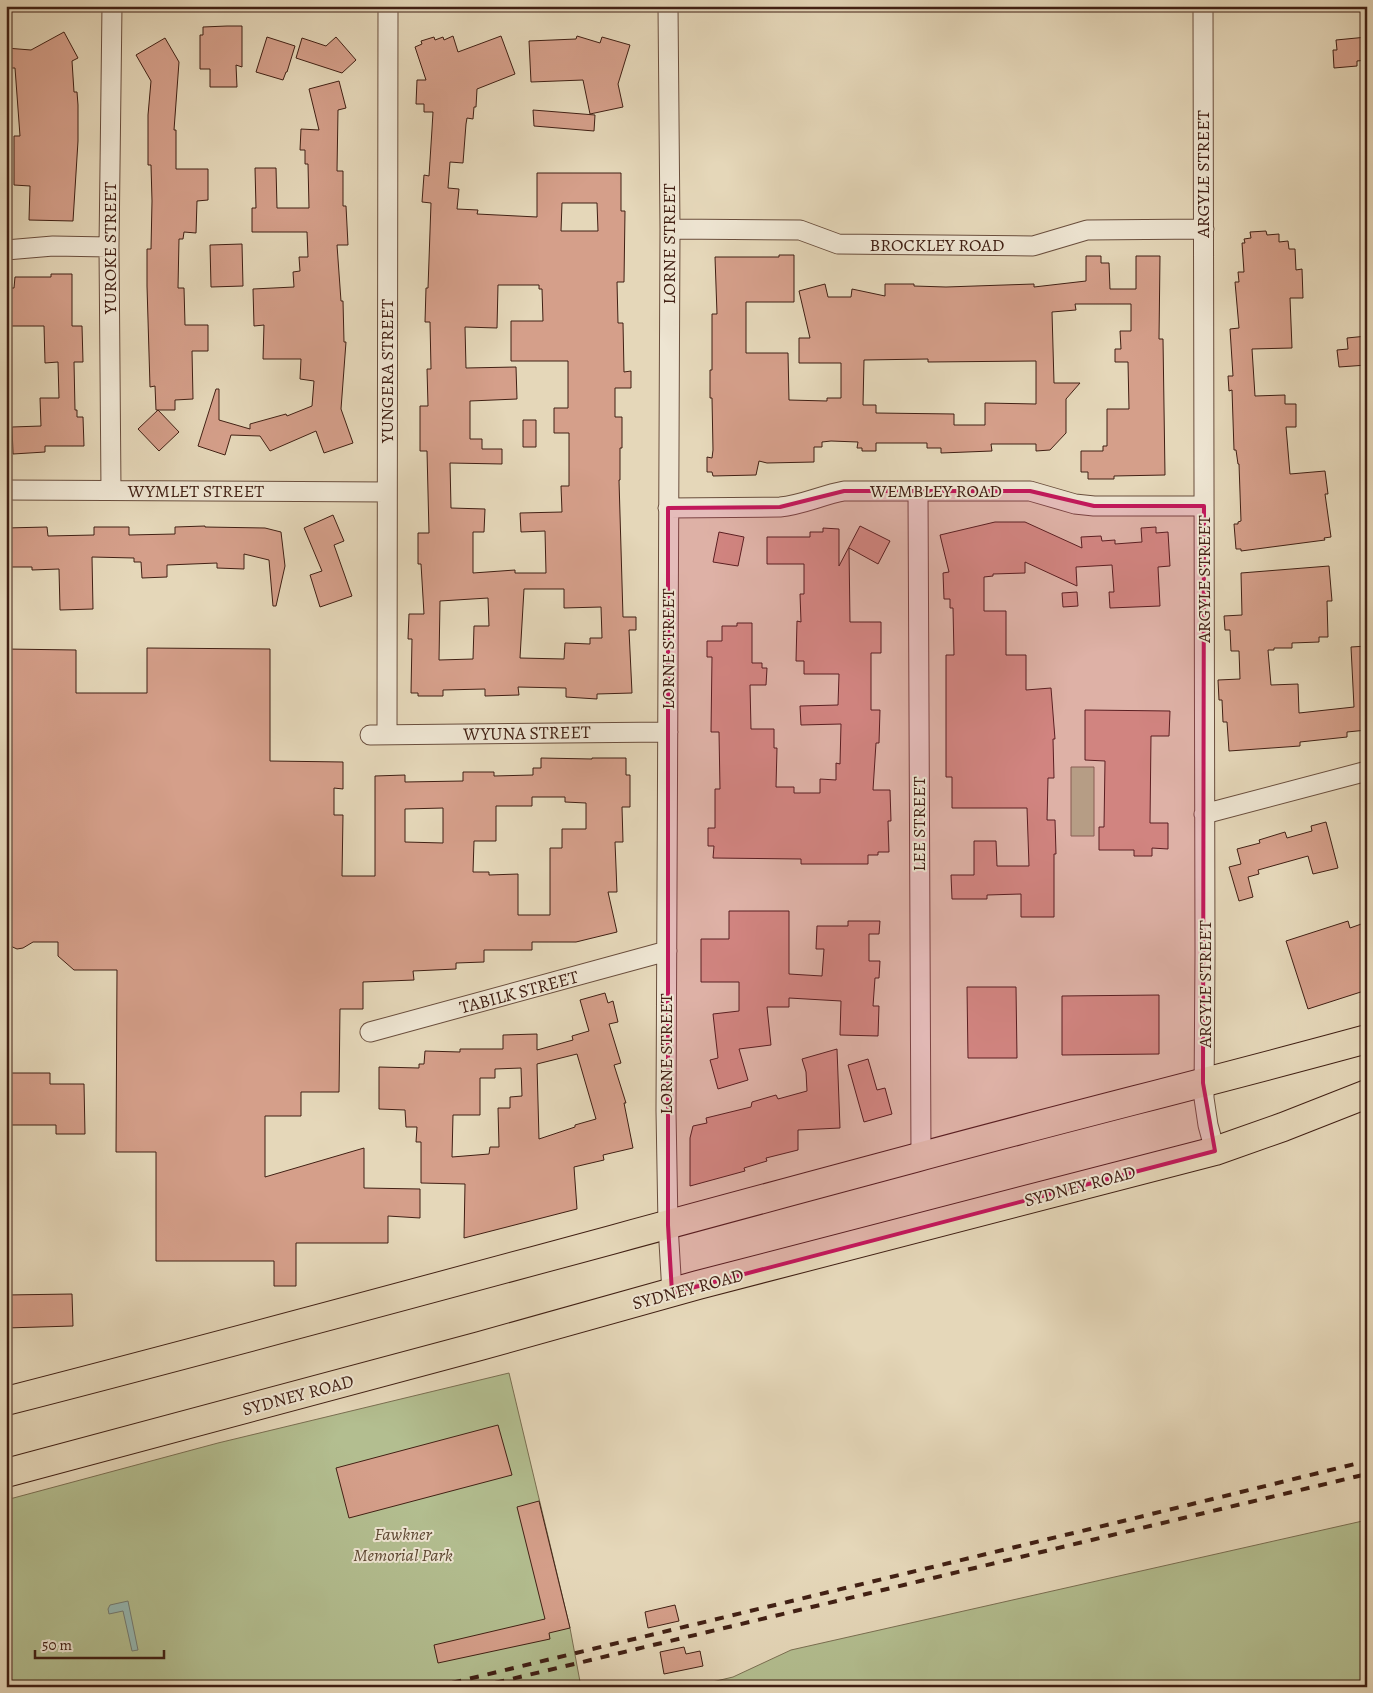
<svg xmlns="http://www.w3.org/2000/svg" width="1373" height="1693" viewBox="0 0 1373 1693" font-family="Alegreya,serif">
<rect width="100%" height="100%" fill="#e5d7b9"/>
<filter id="stains"><feTurbulence type="fractalNoise" baseFrequency=".004" numOctaves="4"/><feColorMatrix values="0 0 0 0 .2 0 0 0 0 .09 0 0 0 0 .02 0 0 0 .5 -.17"/></filter>
<radialGradient id="worn" r=".72"><stop offset=".6" stop-color="#630" stop-opacity="0"/><stop offset="1" stop-color="#630" stop-opacity=".3"/></radialGradient>
<path fill="#b3be90" stroke="#7a6f52" d="M1071,767H1094V836H1071Z
M509,1373L570,1628L581,1687H6V1500L218,1443Z
M1367,1520V1687H691L733,1677L791,1650Z"/>
<path fill="#96b9b3" stroke="#747c73" d="M128,1601L138,1650L132,1651L123,1611L109,1614L108,1609L110,1605Z"/>
<path fill="#d59f8a" stroke="#412014" fill-rule="evenodd" d="M227,26H242V67L236,65L237,87H210V69H200V35H203V27Z
M64,32L78,58L72,61L74,92H77L78,105V141L73,221L29,220L30,186L14,185V136H20L15,68H6V48L31,50Z
M453,36L458,52L501,36L515,74L477,89L476,107H474L473,119L467,118L466,124L463,163L450,162L448,188L459,189L457,209L478,210L477,214L537,217V173H621V211H625L624,282H617L618,323H623L624,372L631,371V388H615V417H622V448H620V480H619L623,617H636V630H629L632,693L597,694V699L566,697V688L518,687L519,695L485,696V689L443,690V696H418V693H411L412,639H408L409,614H424L421,564H418V533H429L427,451H420V406H428L427,369H431L430,322H425L426,288H428L431,203L422,202L424,175L429,176L432,129L433,112H424V104H416L417,80H426L415,47L422,44L421,41L434,37L435,40L443,37L444,40ZM562,203H597L598,231H561ZM498,285H539V289H542L543,321H511V361H568V408H554V433H569V486H561L562,512L520,513L521,532L545,531L546,573H515V570L473,573V532H484L485,509L451,508L450,463L502,464V449H482V439H470V401L517,399L516,367L466,368L465,327L497,328ZM524,589H564V608L601,607L602,638H590V644L565,643L564,659L520,658ZM488,598L489,626H474L473,659L439,660L440,601Z
M577,36L600,43L602,37L630,45L618,84L623,107L590,114L583,80L531,82L529,41L576,39Z
M267,37L295,46L287,72H286L283,80L256,72Z
M336,37L356,60L342,73L296,58L302,38L326,46Z
M1367,37V60L1357,61V66L1334,68L1333,50H1337L1336,40Z
M165,38L179,62L174,130H176V169H208V200L197,201L196,233L184,232L183,239H179L178,288H184L185,325H208V351H192L193,399L175,400V410H156L155,386L150,387L147,286V249H151L152,201L151,165H148V115L151,81L136,55Z
M339,81L346,108L338,110L337,171H343V206H346L348,245H337L341,301H343L344,342H346L341,409L353,443L324,453L316,431L270,451L260,436L231,435L225,455L198,446L216,389H219V420L250,429V424L286,414L287,416L312,406L314,381L300,379L301,359H263L264,325L254,326L253,289L294,287L293,272L300,271L299,257H308L307,232H252V208H256L255,168H276L277,208H309L308,164H305V150H300L301,129L319,130L309,89Z
M533,110L595,115L594,131L534,126Z
M1266,231L1267,235L1279,234V242L1288,241L1289,249H1295L1296,270L1302,269L1303,298H1290L1292,348L1252,349L1255,396L1285,395V404H1296V427H1286L1290,474L1325,471L1328,494H1325L1331,537L1324,538L1325,540L1241,551V549H1236L1234,524H1238V522L1241,521L1239,464H1238L1236,450H1234L1232,390L1229,391L1228,376H1233L1230,329L1239,328L1235,282H1239L1238,272H1244L1242,243H1245L1244,239L1251,238L1250,232Z
M242,244L243,286L211,287L210,245Z
M779,255H794V302H746V353H788L789,400L827,401V398H841V363H799V338H810L799,291L825,284L828,297H851L852,289L885,296V284H914V286L946,287L1034,284V287L1086,281V256H1101V263H1109L1110,289H1136V256H1160L1159,339H1163L1165,475L1114,476V479H1088V472H1081V451H1103V446H1107V409H1129L1128,362H1115V349H1121L1120,331H1131V304H1075L1076,310L1052,312L1054,383H1080L1066,399V433L1050,450L1036,451V444H991L992,451L941,453V448H927V443H876V451H862V448H857L858,442L831,441L822,442V447H814V462L767,463L759,461L756,475L713,476L712,472H707V457L712,458L713,450L712,398H710V370H712V314H717L715,257H779ZM928,359V362L1036,361V404L985,403V425H954V414L876,413V405H863L864,360Z
M51,274H72V326H82L83,362H74L75,410H77V417H83L84,446H45V452L13,454L12,427L41,426L40,398H59L58,362L45,363L44,326H8V288H14L15,277H51Z
M1367,336V365L1339,367L1337,350L1348,349L1347,338Z
M158,410L179,432L159,451L138,429Z
M523,420H536V447H523Z
M333,515L344,541L334,545L352,596L320,607L310,575L322,571L304,528Z
M995,522H1025L1082,548L1081,537L1101,536L1102,541L1115,540V544L1142,542L1141,528L1156,527V533L1168,532L1170,566L1158,567L1160,606L1110,608L1109,592H1114L1112,565L1076,567L1077,586L1025,562V573L993,574V576L984,577V611H1006V655H1026V690L1051,688L1055,739H1053L1054,778H1048L1047,820H1055L1056,854H1054V917H1021V894L987,895V899H952L951,875H974V841H996L997,866H1029L1027,808H952V777H946V655H954L953,608H950V599H944L943,573L949,572L940,535Z
M205,526V527L265,528L281,532L285,566L276,606H273L269,560L244,554V569L217,568V563L167,565V577L142,578L141,562H134V558L92,557L93,609L60,610L59,569L32,570V567H6V528L47,527L48,536L94,535V527H129V535L175,534V527Z
M860,526L890,541L878,564L849,548L850,622H881V653H871V710H880L879,743H876L873,790H890L891,821H888L889,852H878V855H868V864H801V859L713,858L714,846H708V828H715V789H720L719,732H711L712,657H707V641H722V626H737V623H752V663H762V668H767L766,685H750L751,729H774V748H777L776,787H794V793H820V779L836,780V763L840,764L841,724L801,725L800,706L838,705L839,674H804V661H796L797,621L801,622L800,594H804V564H767V537H810V532H823V528L839,529V566Z
M719,532L744,537L738,566L713,562Z
M1329,566L1332,601H1327L1328,637H1319V642L1292,643V648H1274V650H1268L1271,685L1298,684L1299,713L1354,707L1351,647L1367,646V730L1347,732V737L1300,742V746L1229,751L1227,722H1223L1222,700H1219L1218,680L1240,679L1239,651H1231L1230,630H1225L1224,616L1242,615L1241,573Z
M1077,592L1078,606L1063,607L1062,593Z
M147,648L270,649V761L343,762V789L334,788V815H343L342,876H375V776L405,775V782L463,781V772H494V776L533,775V768H541V758L592,759V758H626V775H630V807H622L623,842H615L617,892H608L617,932L576,942H532V950H484V962L456,963V969L413,971L414,980L363,982V1009H340L339,1092H301V1116H265V1177L364,1148V1188L420,1189V1218L388,1216V1243H296V1286H274V1261H156V1152H116L117,970H74L58,956V942H33L23,948L17,949L6,944V649L76,650V693H147ZM532,797H565V802L586,803V829H562V848H550V915H518V874L489,875V872H473L474,841H496V806H532ZM443,808V843L405,842V809Z
M1085,710L1170,711L1169,736H1151L1150,823H1168V849L1152,848V856H1134V850H1099V827H1104L1105,761L1085,760Z
M1326,822L1338,868L1313,874L1308,856L1258,870L1259,874L1248,877L1253,897L1239,901L1229,867L1241,864L1237,849L1260,843L1259,840L1285,832L1287,838L1312,831L1311,826Z
M729,911H789V974L822,976L824,949H816L817,926H848V921H880L879,934H869V961H880L879,978H875L873,1006H879L878,1036L840,1035L841,1001L789,998V1007H767L771,1045L739,1049L748,1080L718,1089L710,1060L718,1058L713,1014L739,1011V982H701V939H729Z
M1348,921L1350,928L1367,922V990L1308,1009L1286,941Z
M967,987H1016L1017,1058H968Z
M605,993L608,1003L613,1001L618,1022L609,1024L621,1063L614,1065L626,1103H624L633,1148L603,1155L604,1160L574,1167L577,1209L464,1238L465,1184L421,1183V1142H416L417,1127H406L405,1110L379,1109V1067L419,1068V1064H424L425,1051L460,1052V1049H503V1035L537,1034V1050L573,1040L572,1036L589,1031L580,1000ZM577,1054L596,1119L575,1125V1127L539,1139L537,1064ZM521,1068L522,1096L510,1097V1108H498L499,1147H490L489,1154L452,1157L453,1115H480V1078H495V1069Z
M1159,995V1054L1062,1055V996Z
M837,1049L840,1128L798,1130V1150L766,1158L767,1161L744,1168L745,1171L690,1186V1138L693,1126L707,1123L706,1118L751,1107L752,1102L776,1095L778,1099L807,1091L806,1072L802,1059Z
M868,1059L877,1090L885,1088L892,1114L864,1122L848,1065Z
M6,1073H50V1084H84L85,1134H56V1125H6Z
M72,1294L73,1326L6,1328V1295Z
M498,1425L512,1475L349,1518L336,1468Z
M539,1501L570,1628L549,1633L550,1639L438,1663L434,1645L545,1619L517,1507Z
M675,1605L679,1621L648,1628L645,1612Z
M684,1647L686,1654L700,1651L703,1666L664,1674L660,1652Z"/>
<g fill="none" stroke-linecap="round" stroke-linejoin="round">
<g stroke="#6a4e3d" stroke-width="21">
<path id="minor" d="M668,6L670,229L666,1111L668,1225L672,1293
M1203,6L1205,953L1204,1098L1208,1125L1215,1151
M670,229L800,230L838,244L1033,246L1087,230L1204,229
M6,250L53,246L109,247
M6,490L387,492
M111,490L109,247L112,6
M918,491L921,1156
M668,508L780,507C802,505 822,495 844,491H1030L1075,504L1094,506H1204
M370,735L668,732
M387,735L388,6
M1204,814L1367,771
M370,1032L667,951"/>
</g>
<g stroke="#412014" stroke-width="30">
<path id="highway" d="M6,1401C310,1323 612,1239 915,1158C1066,1117 1217,1080 1367,1039
M6,1473L480,1346L698,1285L1215,1151L1283,1127L1367,1094"/>
</g>
<use href="#minor" stroke="#eee5d2" stroke-width="19"/>
<use href="#highway" stroke="#e5d7b9" stroke-width="28"/>
<path stroke="#412014" stroke-width="4" stroke-dasharray="9 9" stroke-linecap="butt" d="M435,1687L1119,1522L1367,1461
M478,1687L1367,1474"/>
</g>
<path fill="#c2185b" fill-opacity="0.2" stroke="#c2185b" stroke-width="4" stroke-linejoin="round" d="M844,491H1030L1094,506H1204L1203,1083L1215,1151L672,1293L668,1225V508L780,507Z"/>
<g text-anchor="middle" dominant-baseline="central" stroke-width="4" stroke-linejoin="round" paint-order="stroke">
<g font-size="18" fill="#412014" stroke="#eee5d2">
<text transform="translate(1203 174) rotate(-90)">ARGYLE STREET</text>
<text transform="translate(669 244) rotate(-90)">LORNE STREET</text>
<text x="937" y="245">BROCKLEY ROAD</text>
<text transform="translate(110 248) rotate(-90)">YUROKE STREET</text>
<text transform="translate(387 371) rotate(-90)">YUNGERA STREET</text>
<text x="196" y="491">WYMLET STREET</text>
<text x="936" y="491">WEMBLEY ROAD</text>
<text transform="translate(1204 579) rotate(-90)">ARGYLE STREET</text>
<text transform="translate(668 649) rotate(-90)">LORNE STREET</text>
<text transform="translate(527 733) rotate(-1)">WYUNA STREET</text>
<text transform="translate(919 824) rotate(-90)">LEE STREET</text>
<text transform="translate(1205 984) rotate(-90)">ARGYLE STREET</text>
<text transform="translate(519 992) rotate(-15)">TABILK STREET</text>
<text transform="translate(666 1054) rotate(-90)">LORNE STREET</text>
<text transform="translate(1080 1186) rotate(-15)">SYDNEY ROAD</text>
<text transform="translate(688 1289) rotate(-15)">SYDNEY ROAD</text>
<text transform="translate(298 1395) rotate(-15)">SYDNEY ROAD</text>
</g>
<g font-size="18" font-style="italic" fill="#5e4833" stroke="#eee5d2">
<text x="403" y="1534">Fawkner<tspan x="403" dy="21">Memorial Park</tspan></text>
</g>
</g>
<rect width="1373" height="1693" fill="none" stroke="#e5d7b9" stroke-width="25"/>
<rect x="8" y="8" width="1358" height="1678" fill="none" stroke="#412014" stroke-width="2.5"/>
<rect x="12" y="12" width="1348" height="1668" fill="none" stroke="#412014"/>
<path d="M35 1650v8h129v-8" fill="none" stroke="#412014" stroke-width="2.5"/>
<text x="42" y="1650" font-size="15" fill="#412014" stroke="#eee5d2" stroke-width="4" paint-order="stroke">50 m</text>
<rect width="100%" height="100%" filter="url(#stains)"/>
<rect width="100%" height="100%" fill="url(#worn)"/>
</svg>
